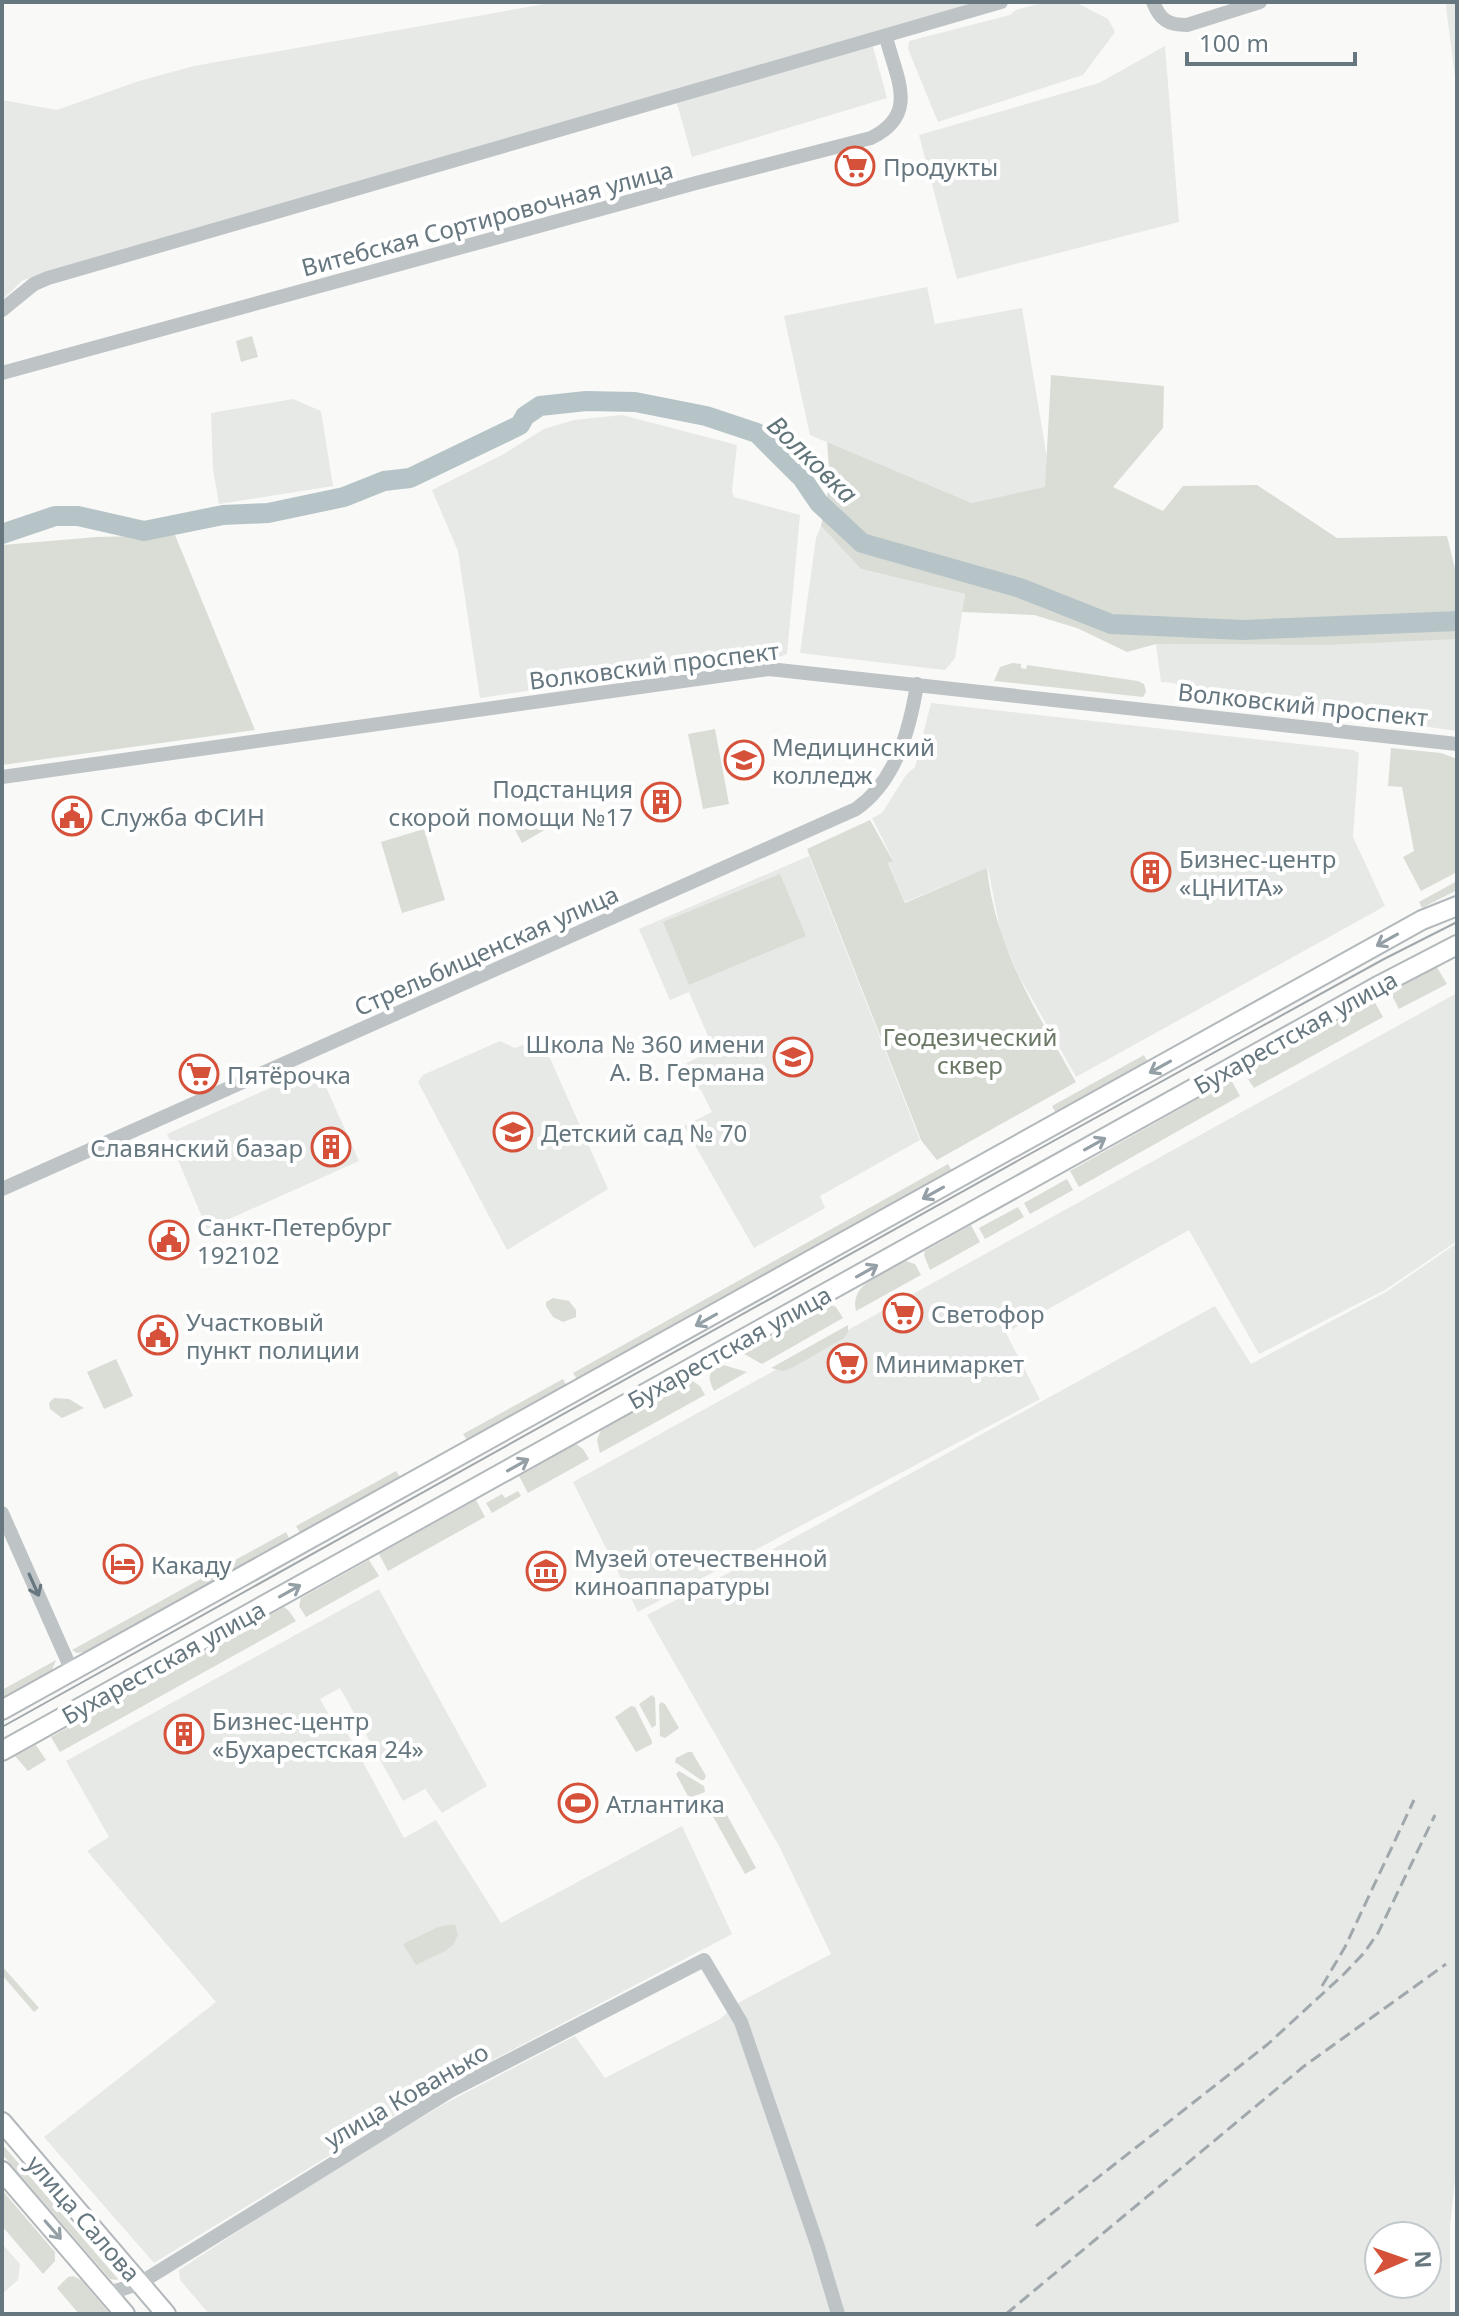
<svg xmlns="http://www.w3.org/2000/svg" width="1459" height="2316" viewBox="0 0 1459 2316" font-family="'Noto Sans',sans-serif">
<rect width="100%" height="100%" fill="#f9f9f7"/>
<path fill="#e7e9e7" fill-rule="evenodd" d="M556,2H983L870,36L887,98L692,157L674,93L296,204L23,280L2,300V100L57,110L139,81L194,66Z
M1045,2H1075L1108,19L1115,32L1083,75L938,122L908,49L909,41L1010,15L1016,10Z
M1446,2H1457V92L1447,15Z
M1165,46L1179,222L957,279L919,135L1099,83Z
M927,287L935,324L1022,308L1056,512L972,503L810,435L784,316Z
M293,399L321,411L333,486L219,504L213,469L211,413Z
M622,415L737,445L732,491L734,497L800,515L787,654L776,658L757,657L480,698L458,551L432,490L502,455L544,429L574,420Z
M821,526L861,569L965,594L955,658L945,670L800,653L816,538Z
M1447,638L1457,639V731L1183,692L1175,683L1161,682L1156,644L1329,645Z
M931,703L1353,750L1359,753L1353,837L1385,906L1076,1077L1019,976L1001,935L988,868L905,902L888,862L893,860L872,818L882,813L906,775L915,767Z
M809,856L920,1140L820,1196L825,1208L754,1248L684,1126L712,1112L701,1090L694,1086L685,1064L714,1050L689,992L670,1000L639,929Z
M1457,993V1241L1385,1290L1259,1354L1189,1230L1006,1333L1040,1399L638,1612L573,1482Z
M541,1038L608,1189L507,1250L418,1082L423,1075L500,1041L515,1048Z
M317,1067L359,1161L207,1229L167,1134Z
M1457,1243V2161L1450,2226V2314H209L180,2280L179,2270L315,2181L446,2103L575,2036L605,2078L720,2019L738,2003L831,1954L779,1846L647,1615L746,1564L1215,1306L1251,1364L1386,1292ZM1379,2236H1427V2284H1379Z
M379,1589L487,1786L442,1813L425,1789L403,1801L340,1688L320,1699L331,1719L338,1716L404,1838L436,1820L501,1923L682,1826L732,1934L438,2089L154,2263L44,2137L216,2002L87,1851L109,1837L66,1761Z
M2,2244L20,2264L18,2280L2,2294Z"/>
<path fill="#d9ddd6" d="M252,336L258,357L241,362L236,341Z
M1051,375L1164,386L1163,428L1113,487L1163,511L1183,486L1257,485L1337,538L1447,536L1457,577V639L1329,645L1156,644L1127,652L1077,628L1034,615L962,612L965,594L861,569L821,526L830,480L827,442L972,503L1045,487Z
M175,535L255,730L2,765V545L97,537Z
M1013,663L1021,664V668L1026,669L1027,665L1138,681L1144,684L1146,692L1143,697L994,681L1000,667Z
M715,729L729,804L703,809L688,734Z
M1391,748L1441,753L1457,759V872L1421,891L1403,857L1414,851L1402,787L1388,786Z
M541,814L548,828L522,843L511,822L518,817Z
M870,820L893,861L888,863L905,903L987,868C995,948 1038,1014 1076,1082L937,1160L921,1140L807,849Z
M424,829L445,900L402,913L381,842Z
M780,874L806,936L689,985L663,922Z
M1457,881V890L1422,908L1419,902Z
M1436,966L1447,984L1399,1009L1390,992Z
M1374,1001L1383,1017L1254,1088L1244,1073Z
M1144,1055L1148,1062L1056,1113L1052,1106Z
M1231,1080L1240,1096L1079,1187L1070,1171Z
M948,1164L952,1171L577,1379L573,1373Z
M1067,1179L1073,1190L1030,1214L1024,1203Z
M1018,1207L1024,1217L985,1239L979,1228Z
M971,1225L980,1242L930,1270L924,1255L925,1251Z
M906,1261L915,1264L921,1275L856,1311C849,1283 886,1272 906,1261Z
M553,1298L569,1301L576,1310V1317L563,1322L553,1317L546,1306V1302Z
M829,1304L836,1307L843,1318L762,1364L744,1354V1351Z
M848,1325V1332L844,1338L792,1368L783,1371L771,1368Z
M116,1359L133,1396L104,1409L87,1372Z
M720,1364L747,1372L714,1391C708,1379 707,1372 720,1364Z
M563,1379L566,1385L467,1440L463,1434Z
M691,1380L700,1386L705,1395L600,1453L597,1440L601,1430Z
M54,1398L69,1399L84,1408L62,1418L50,1409L49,1403Z
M576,1444L583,1449L589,1459L528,1493L519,1476Z
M396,1471L400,1477L300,1533L296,1526Z
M518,1491L521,1496L492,1513L486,1503L502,1494L505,1498Z
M476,1500L485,1517L388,1571L379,1554Z
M286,1532L289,1538L85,1652L77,1653L72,1650Z
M369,1560L379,1576L306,1617L299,1606L301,1598Z
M284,1607L289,1611L296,1621L60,1752L51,1737Z
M56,1660L52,1670L2,1698V1690Z
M652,1695L655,1698L656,1725L652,1728L639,1704Z
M661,1702L665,1704L679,1728L665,1738L660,1736L659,1705Z
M631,1706L635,1707L652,1741V1744L636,1752L615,1717Z
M36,1745L46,1760L28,1771L15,1756Z
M688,1752H692L706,1776L704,1780H701L675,1762L676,1758Z
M679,1771L704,1786L705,1792L689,1798L676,1774Z
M718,1804L722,1806L756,1868L745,1874L710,1811Z
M455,1924L458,1935L453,1945L445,1951L416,1965L403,1944L438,1927Z
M2,1966L39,2008L34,2012L2,1975Z
M2,2144L118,2279L117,2280L110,2279L2,2154Z
M2,2190L55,2252V2261L43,2274L2,2226Z
M73,2276L81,2280L110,2314H79L57,2288L68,2277Z"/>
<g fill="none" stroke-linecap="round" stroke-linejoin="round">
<path stroke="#b7c4c7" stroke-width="20" d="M2,534L55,516H78L144,531L223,515L268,513L344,497L384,481L410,478L520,425L525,416L540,406L586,401L635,402L706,416L757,433L802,478L819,503L862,543L1020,588L1111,624L1243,630L1457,621"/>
<g stroke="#b2b8bb" stroke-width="22">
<path id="major" d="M2,1710L1422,920L1457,906
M2,1751L1376,987L1457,945
M2,2122L166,2314
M2,2171L125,2314"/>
</g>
<path stroke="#bec3c6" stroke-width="14" d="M1153,2C1160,20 1168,25 1187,25L1260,2
M2,310L34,284L48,278L1001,2
M2,373L696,183L871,138C920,114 896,78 886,37
M2,777L769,669L1457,744
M2,1189L856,809C896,781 910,729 917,684
M2,1513L72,1671
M104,2290L116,2291L140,2283L450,2091L704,1960L741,2022L818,2247L838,2314"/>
<use href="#major" stroke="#fff" stroke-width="18"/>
<path stroke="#a0a8ac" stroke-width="2" d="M2,1727L1019,1160L1384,959L1457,922"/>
<path stroke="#a0a8ac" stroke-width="3" stroke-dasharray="12 6" stroke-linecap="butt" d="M1322,1986L1345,1947L1414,1800
M1036,2226L1268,2044L1344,1974L1364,1953L1378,1933L1435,1815
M1006,2314L1303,2067L1446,1964"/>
</g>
<defs><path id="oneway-shaft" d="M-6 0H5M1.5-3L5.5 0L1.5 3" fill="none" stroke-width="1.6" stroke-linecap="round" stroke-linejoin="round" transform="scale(2)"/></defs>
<g stroke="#94a0a5">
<use href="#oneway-shaft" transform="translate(1387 940) rotate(151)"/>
<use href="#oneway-shaft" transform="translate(1160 1067) rotate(151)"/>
<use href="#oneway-shaft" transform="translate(1095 1144) rotate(-29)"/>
<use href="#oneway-shaft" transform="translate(933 1193) rotate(151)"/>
<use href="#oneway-shaft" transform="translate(867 1271) rotate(-29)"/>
<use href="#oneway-shaft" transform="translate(706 1320) rotate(151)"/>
<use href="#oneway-shaft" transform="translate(518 1465) rotate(-29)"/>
<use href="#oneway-shaft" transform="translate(290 1591) rotate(-29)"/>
<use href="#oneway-shaft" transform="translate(53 2230) rotate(49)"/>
</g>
<use stroke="#66777f" href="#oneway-shaft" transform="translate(34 1585) rotate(66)"/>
<defs>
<g id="supermarket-ring" transform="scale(2)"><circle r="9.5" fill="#fff" stroke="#d5513a" stroke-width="1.5"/><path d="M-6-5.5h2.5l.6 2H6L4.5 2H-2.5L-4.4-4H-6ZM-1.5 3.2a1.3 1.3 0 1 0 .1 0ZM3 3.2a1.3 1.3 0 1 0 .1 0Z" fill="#d5513a"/></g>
<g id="university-ring" transform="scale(2)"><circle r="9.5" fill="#fff" stroke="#d5513a" stroke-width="1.5"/><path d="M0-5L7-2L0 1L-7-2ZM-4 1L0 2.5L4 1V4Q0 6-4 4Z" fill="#d5513a"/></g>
<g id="building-ring" transform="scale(2)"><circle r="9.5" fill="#fff" stroke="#d5513a" stroke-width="1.5"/><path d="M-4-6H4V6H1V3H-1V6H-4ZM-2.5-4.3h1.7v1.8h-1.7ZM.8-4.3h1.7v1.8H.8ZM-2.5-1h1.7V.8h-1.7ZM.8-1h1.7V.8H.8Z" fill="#d5513a"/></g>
<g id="civic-ring" transform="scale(2)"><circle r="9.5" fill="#fff" stroke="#d5513a" stroke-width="1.5"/><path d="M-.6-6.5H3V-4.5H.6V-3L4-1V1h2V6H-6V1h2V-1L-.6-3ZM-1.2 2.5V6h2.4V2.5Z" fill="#d5513a"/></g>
<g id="school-ring" transform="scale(2)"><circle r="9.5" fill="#fff" stroke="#d5513a" stroke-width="1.5"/><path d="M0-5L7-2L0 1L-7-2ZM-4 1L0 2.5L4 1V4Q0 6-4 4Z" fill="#d5513a"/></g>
<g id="hotel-ring" transform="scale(2)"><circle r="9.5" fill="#fff" stroke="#d5513a" stroke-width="1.5"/><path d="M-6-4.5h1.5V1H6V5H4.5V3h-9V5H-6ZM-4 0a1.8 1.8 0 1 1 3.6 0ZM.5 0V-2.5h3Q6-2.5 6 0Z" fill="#d5513a"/></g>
<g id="museum-ring" transform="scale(2)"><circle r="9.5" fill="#fff" stroke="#d5513a" stroke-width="1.5"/><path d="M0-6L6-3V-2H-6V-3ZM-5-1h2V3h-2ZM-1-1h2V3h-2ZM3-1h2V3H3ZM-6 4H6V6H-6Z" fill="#d5513a"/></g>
<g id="stadium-ring" transform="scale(2)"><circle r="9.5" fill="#fff" stroke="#d5513a" stroke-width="1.5"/><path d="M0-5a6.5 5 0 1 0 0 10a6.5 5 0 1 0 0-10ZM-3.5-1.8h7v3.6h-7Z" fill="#d5513a"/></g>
</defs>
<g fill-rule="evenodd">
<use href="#supermarket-ring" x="855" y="166"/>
<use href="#university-ring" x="744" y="760"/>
<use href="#building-ring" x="661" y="802"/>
<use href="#civic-ring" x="72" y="816"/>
<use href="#building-ring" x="1151" y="872"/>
<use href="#school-ring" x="793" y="1057"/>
<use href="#supermarket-ring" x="199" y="1074"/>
<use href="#school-ring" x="513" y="1132"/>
<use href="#building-ring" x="331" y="1147"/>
<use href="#civic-ring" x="169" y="1240"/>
<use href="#supermarket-ring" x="903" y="1313"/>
<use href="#civic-ring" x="158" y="1335"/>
<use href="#supermarket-ring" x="847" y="1363"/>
<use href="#hotel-ring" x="123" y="1564"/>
<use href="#museum-ring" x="546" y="1571"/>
<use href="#building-ring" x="184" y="1734"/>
<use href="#stadium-ring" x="578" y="1803"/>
</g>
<g text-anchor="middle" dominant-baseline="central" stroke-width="8" stroke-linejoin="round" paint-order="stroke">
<g font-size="24" fill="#66777f" stroke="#fff" text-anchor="start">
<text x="883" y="166">Продукты</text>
<text x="772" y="746">Медицинский<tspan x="772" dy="28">колледж</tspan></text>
<text x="633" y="788" text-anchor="end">Подстанция<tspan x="633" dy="28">скорой помощи №17</tspan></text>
<text x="100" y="816">Служба ФСИН</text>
<text x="1179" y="858">Бизнес-центр<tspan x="1179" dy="28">«ЦНИТА»</tspan></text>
<text x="765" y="1043" text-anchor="end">Школа № 360 имени<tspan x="765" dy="28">А. В. Германа</tspan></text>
<text x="227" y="1074">Пятёрочка</text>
<text x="541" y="1132">Детский сад № 70</text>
<text x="303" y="1147" text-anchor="end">Славянский базар</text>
<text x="197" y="1226">Санкт-Петербург<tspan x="197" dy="28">192102</tspan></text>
<text x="931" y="1313">Светофор</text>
<text x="186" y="1321">Участковый<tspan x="186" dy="28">пункт полиции</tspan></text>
<text x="875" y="1363">Минимаркет</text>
<text x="574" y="1557">Музей отечественной<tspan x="574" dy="28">киноаппаратуры</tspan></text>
<text x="151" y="1564">Какаду</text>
<text x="212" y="1720">Бизнес-центр<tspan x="212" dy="28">«Бухарестская 24»</tspan></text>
<text x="606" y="1803">Атлантика</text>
</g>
<g font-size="24" fill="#66777f" stroke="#fff">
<text transform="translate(487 218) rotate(-15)">Витебская Сортировочная улица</text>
<text transform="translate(654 665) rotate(-7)">Волковский проспект</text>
<text transform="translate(1303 704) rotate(6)">Волковский проспект</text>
<text transform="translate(486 950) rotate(-24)">Стрельбищенская улица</text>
<text transform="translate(1295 1032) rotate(-29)">Бухарестская улица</text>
<text transform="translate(729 1347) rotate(-29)">Бухарестская улица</text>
<text transform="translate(163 1662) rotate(-29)">Бухарестская улица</text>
<text transform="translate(406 2095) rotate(-30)">улица Кованько</text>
<text transform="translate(84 2218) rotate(49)">улица Салова</text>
</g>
<g font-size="24" fill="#6a7865" stroke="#fff">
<text x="970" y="1036">Геодезический<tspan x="970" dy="28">сквер</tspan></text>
</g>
<g font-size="26" font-style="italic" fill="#617579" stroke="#fff">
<text transform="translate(813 459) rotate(44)">Волковка</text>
</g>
</g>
<rect width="1459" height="2316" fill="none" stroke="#66777f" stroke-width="8"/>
<g transform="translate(1403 2260) rotate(88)"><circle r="38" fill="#ffffff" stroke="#c2c9cc" stroke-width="2"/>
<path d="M0-6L14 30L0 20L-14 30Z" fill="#d5513a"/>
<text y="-12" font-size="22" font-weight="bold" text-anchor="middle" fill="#66777f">N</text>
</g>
<path d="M1187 52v12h168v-12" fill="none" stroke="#66777f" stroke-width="4"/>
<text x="1199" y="52" font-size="24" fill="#66777f" stroke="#ffffff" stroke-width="6" paint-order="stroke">100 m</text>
</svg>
